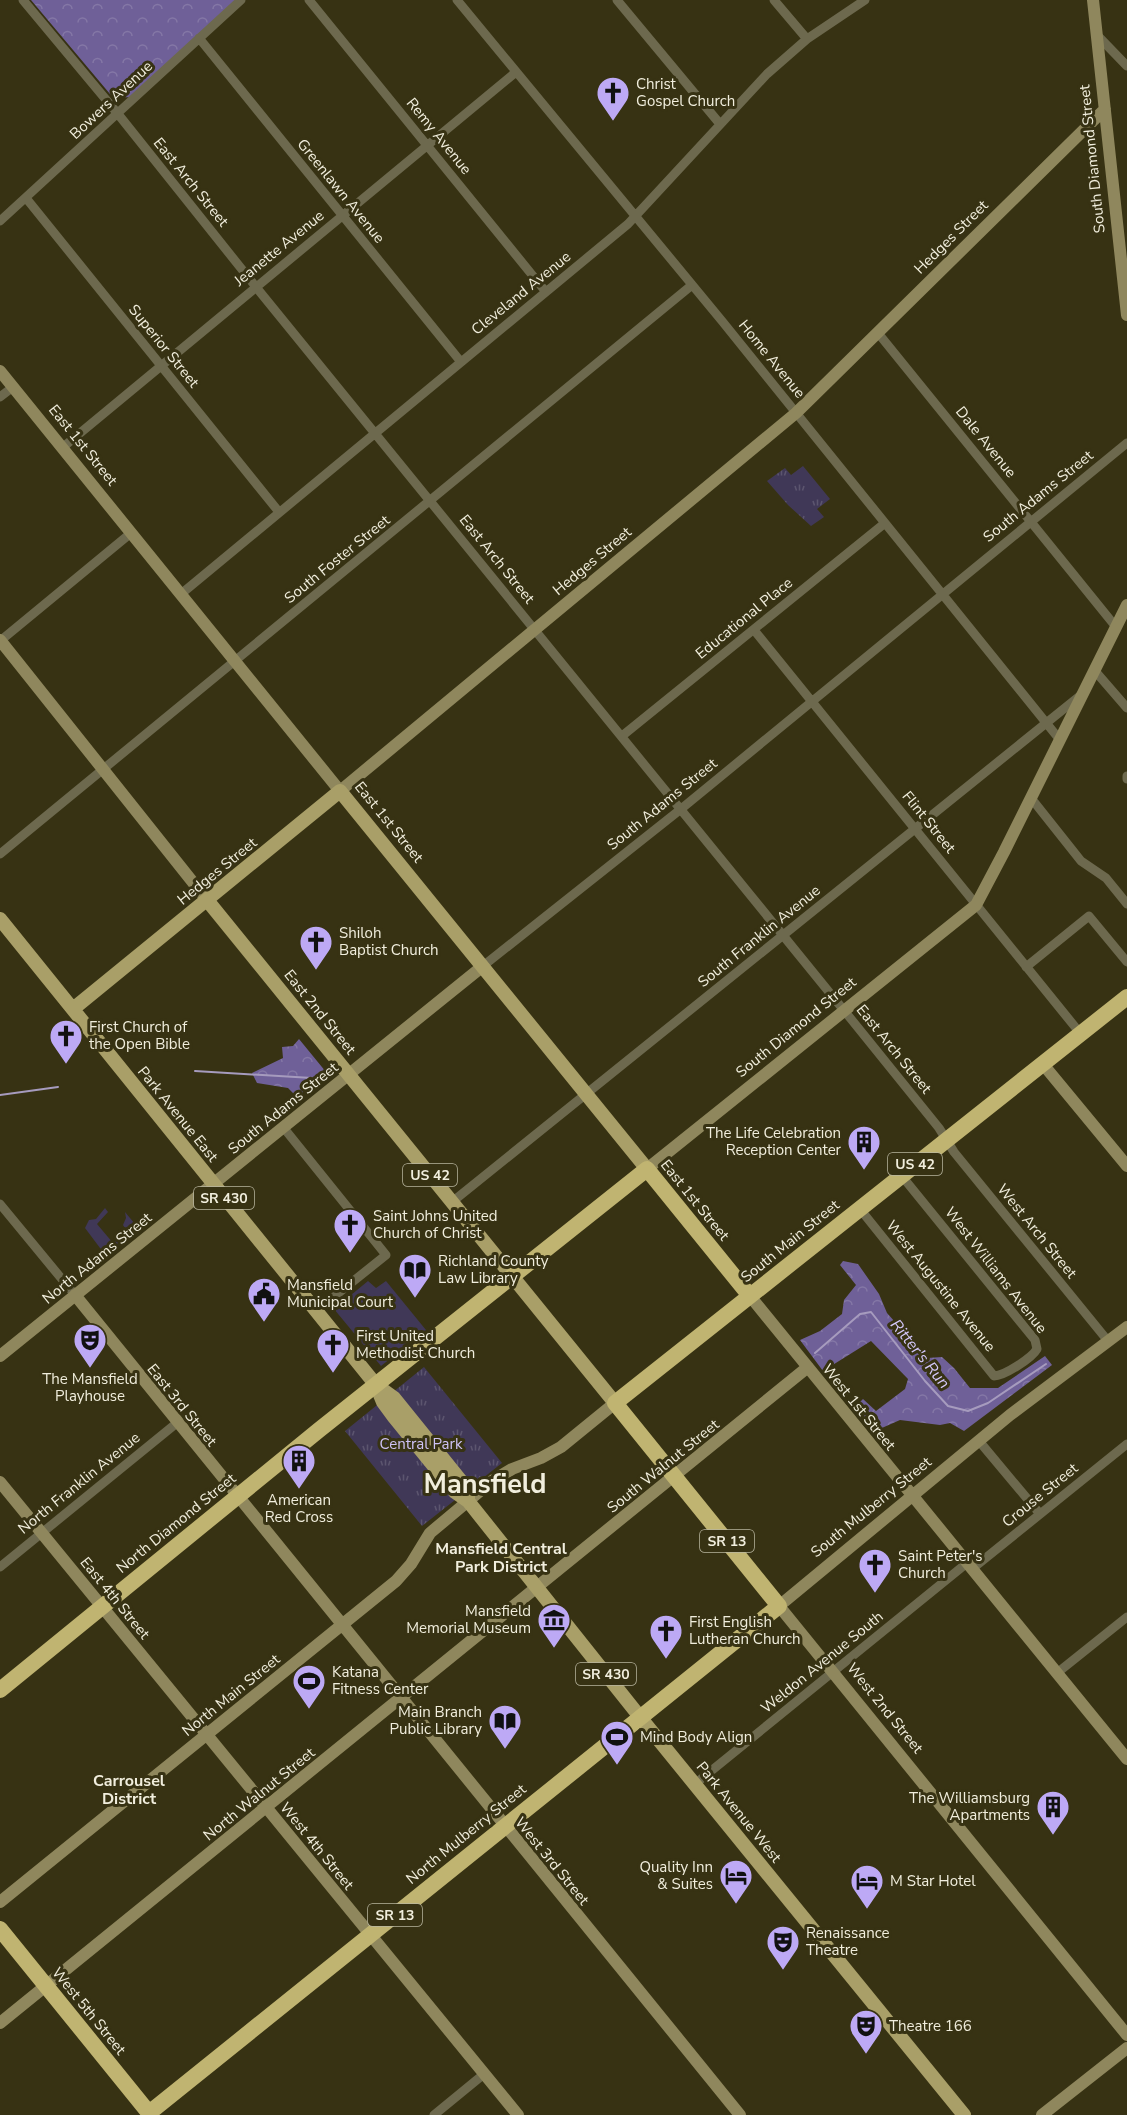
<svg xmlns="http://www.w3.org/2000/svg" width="1127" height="2115" viewBox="0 0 1127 2115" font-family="'Nunito Sans',sans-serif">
<defs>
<pattern id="forest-crowns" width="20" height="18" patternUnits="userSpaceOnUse" patternTransform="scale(1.5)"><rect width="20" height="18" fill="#6f6098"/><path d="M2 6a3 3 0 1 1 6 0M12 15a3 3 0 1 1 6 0" fill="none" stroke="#8477a6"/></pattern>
<pattern id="park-tufts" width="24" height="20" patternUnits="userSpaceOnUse" patternTransform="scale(1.5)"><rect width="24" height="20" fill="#403857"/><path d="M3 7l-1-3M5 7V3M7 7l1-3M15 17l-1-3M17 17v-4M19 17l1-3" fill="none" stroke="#5c556f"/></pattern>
</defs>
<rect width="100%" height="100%" fill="#373213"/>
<path fill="#403857" d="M105,1208L108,1212L97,1224L113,1243L128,1233L123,1225L126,1218L125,1212L140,1230L106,1256L85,1228L89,1220L96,1219Z
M368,1281L376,1288L386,1281L426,1330L381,1366L334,1309Z"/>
<path fill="url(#forest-crowns)" d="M31,0H236L130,97L118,98L110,94Z
M299,1039L326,1072L297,1097L288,1088L257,1083L252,1073L283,1058L282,1047L293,1046Z
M843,1261L858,1264L879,1294L887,1313L927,1358L942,1357L954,1368L970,1388H998L1045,1356L1052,1365L964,1431L950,1423L940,1425L900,1420L875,1431L854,1408L863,1399L876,1411L905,1389L908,1379L871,1341L823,1371L800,1340L820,1331L842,1314L844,1300L856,1285L840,1265Z"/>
<path fill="url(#park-tufts)" d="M803,466L830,499L817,509L824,517L811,526L788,505L767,481L785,468L791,475Z
M424,1367L502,1463L422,1526L345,1431Z"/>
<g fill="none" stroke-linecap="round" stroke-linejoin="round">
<path stroke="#a69bbe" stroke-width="2" d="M195,1071L312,1078
M0,1095L58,1087
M815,1353L860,1314L871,1312L925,1381L948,1406L968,1411L988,1403L1046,1364"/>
<path stroke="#6d694e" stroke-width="9" d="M23,0L118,114L256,287L851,1019L939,1128L954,1152L1108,1341
M309,0L546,292
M457,0L722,321L1060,740
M617,0L720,124
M774,0L807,39
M1097,35L1127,66
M199,38L461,362
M26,198L279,512
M0,221L241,0
M878,333L1116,627
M0,397L13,387
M62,448L516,72
M181,594L628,224L767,74L807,39L865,0
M754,630L1080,1033
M0,641L131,533
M1095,671L1127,708
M622,736L885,523
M1127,776V779
M1031,798L1081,861L1106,878L1127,904
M0,854L692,285
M483,966L681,809L1127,443
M1026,967L1089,916L1127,962
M283,1127L386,1255L316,1311
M452,1202L1081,695
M0,1204L75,1295
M860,1209L994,1376C1004,1376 1032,1358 1037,1349L1035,1340L901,1175
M979,1441L1040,1514
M0,1567L178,1422
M972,1569L1127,1444
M1057,1673L1127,1617
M695,1784L967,1563
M434,2115L484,2074"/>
<path stroke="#8f875d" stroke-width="12" d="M1093,0L1127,315
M0,371L340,791L796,413L1105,109
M0,640L207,900
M1042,1063L1127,1166
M647,1169L976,905L1004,852L1127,605
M75,1295L740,2115
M750,1296L1127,1759
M1127,1327L1010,1415L779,1606L1127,2035
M0,1356L483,966
M0,1482L518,2115
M0,1902L396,1581L411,1564L430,1533L492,1481L512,1469L541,1458L561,1447L615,1403
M0,2023L808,1367
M1042,2115L1127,2048"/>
<path stroke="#a99f68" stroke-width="14" d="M207,900L615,1403
M0,919L376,1385L383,1402L394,1417L455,1492L468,1501L640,1717L964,2115
M73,1009L340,791L647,1169
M376,1385L394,1398L465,1486L468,1491V1501"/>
<path stroke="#c0b471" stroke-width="16" d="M0,1690L319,1430L647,1169L750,1296
M0,1929L149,2113L779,1606L615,1403L1127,997"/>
</g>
<defs>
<g id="church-pin" transform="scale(1.725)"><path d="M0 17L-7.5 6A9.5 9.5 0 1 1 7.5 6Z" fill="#bda9f5" stroke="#373213"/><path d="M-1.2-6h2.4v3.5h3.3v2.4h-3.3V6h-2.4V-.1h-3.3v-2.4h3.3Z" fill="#111"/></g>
<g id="building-pin" transform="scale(1.725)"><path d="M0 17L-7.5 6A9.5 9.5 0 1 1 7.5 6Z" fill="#bda9f5" stroke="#373213"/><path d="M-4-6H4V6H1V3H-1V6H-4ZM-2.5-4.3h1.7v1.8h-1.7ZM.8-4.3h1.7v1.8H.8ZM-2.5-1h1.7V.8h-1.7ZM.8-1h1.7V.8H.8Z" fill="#111"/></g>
<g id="library-pin" transform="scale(1.725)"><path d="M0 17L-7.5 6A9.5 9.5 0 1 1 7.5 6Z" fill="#bda9f5" stroke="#373213"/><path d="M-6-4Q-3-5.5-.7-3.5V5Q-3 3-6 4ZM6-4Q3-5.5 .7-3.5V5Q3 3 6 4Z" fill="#111"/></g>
<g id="civic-pin" transform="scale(1.725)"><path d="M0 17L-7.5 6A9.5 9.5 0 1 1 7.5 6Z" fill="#bda9f5" stroke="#373213"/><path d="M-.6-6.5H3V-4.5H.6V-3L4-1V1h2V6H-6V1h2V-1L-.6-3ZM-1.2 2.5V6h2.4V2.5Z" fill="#111"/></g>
<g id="theatre-pin" transform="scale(1.725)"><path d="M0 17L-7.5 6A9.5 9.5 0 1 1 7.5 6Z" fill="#bda9f5" stroke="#373213"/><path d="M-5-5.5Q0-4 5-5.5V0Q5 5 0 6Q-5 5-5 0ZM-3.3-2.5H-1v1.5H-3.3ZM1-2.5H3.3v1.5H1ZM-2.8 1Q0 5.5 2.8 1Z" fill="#111"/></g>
<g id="museum-pin" transform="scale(1.725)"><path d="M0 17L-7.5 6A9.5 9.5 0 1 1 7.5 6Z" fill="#bda9f5" stroke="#373213"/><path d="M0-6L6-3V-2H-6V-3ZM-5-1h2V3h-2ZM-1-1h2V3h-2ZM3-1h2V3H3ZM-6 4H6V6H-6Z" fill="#111"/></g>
<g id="stadium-pin" transform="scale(1.725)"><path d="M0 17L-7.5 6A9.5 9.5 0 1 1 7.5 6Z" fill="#bda9f5" stroke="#373213"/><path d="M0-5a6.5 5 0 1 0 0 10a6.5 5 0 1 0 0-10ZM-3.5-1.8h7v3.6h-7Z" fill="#111"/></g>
<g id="hotel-pin" transform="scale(1.725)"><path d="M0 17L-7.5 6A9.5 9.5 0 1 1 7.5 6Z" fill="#bda9f5" stroke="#373213"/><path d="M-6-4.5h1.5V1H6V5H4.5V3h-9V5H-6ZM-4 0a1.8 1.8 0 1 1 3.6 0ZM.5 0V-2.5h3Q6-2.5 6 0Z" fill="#111"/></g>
</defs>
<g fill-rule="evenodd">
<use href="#church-pin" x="613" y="93"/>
<use href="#church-pin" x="316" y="942"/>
<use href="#church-pin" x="66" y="1036"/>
<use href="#building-pin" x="864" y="1142"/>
<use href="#church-pin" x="350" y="1225"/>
<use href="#library-pin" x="415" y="1270"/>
<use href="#civic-pin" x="264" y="1294"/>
<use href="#theatre-pin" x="90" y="1340"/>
<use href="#church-pin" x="333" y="1345"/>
<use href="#building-pin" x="299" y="1461"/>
<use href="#church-pin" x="875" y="1565"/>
<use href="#museum-pin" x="554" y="1620"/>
<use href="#church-pin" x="666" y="1631"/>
<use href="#stadium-pin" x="309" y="1681"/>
<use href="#library-pin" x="505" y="1721"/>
<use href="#stadium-pin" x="617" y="1737"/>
<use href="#building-pin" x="1053" y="1807"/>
<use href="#hotel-pin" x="736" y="1876"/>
<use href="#hotel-pin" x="867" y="1881"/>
<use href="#theatre-pin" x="783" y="1942"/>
<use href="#theatre-pin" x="866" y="2026"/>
</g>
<g text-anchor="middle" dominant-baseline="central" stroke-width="6" stroke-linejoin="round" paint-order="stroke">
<g fill="#373213" stroke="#b9b6a0" stroke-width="1.5">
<rect x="888" y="1153" width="54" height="22" rx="4.5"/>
<rect x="403" y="1164" width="54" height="22" rx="4.5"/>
<rect x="194" y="1187" width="60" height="22" rx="4.5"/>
<rect x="700" y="1530" width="54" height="22" rx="4.5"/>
<rect x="576" y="1663" width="60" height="22" rx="4.5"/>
<rect x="368" y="1904" width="54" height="22" rx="4.5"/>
</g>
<g font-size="14" font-weight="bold" fill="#f1eedd">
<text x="915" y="1164">US 42</text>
<text x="430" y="1175">US 42</text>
<text x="224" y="1198">SR 430</text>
<text x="727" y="1541">SR 13</text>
<text x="606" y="1674">SR 430</text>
<text x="395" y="1915">SR 13</text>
</g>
<g font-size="15" fill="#f1eedd" stroke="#373213" text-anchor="start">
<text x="636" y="84">Christ<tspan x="636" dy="17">Gospel Church</tspan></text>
<text x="339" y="933">Shiloh<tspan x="339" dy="17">Baptist Church</tspan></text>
<text x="89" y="1027">First Church of<tspan x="89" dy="17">the Open Bible</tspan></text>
<text x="841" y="1133" text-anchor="end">The Life Celebration<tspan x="841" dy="17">Reception Center</tspan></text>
<text x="373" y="1216">Saint Johns United<tspan x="373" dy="17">Church of Christ</tspan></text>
<text x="438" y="1261">Richland County<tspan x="438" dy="17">Law Library</tspan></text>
<text x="287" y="1285">Mansfield<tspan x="287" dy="17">Municipal Court</tspan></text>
<text x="356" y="1336">First United<tspan x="356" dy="17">Methodist Church</tspan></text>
<text x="90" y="1379" text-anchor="middle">The Mansfield<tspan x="90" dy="17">Playhouse</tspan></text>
<text x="299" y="1500" text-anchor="middle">American<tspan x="299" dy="17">Red Cross</tspan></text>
<text x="898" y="1556">Saint Peter's<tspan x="898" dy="17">Church</tspan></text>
<text x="531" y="1611" text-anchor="end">Mansfield<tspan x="531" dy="17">Memorial Museum</tspan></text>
<text x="689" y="1622">First English<tspan x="689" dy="17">Lutheran Church</tspan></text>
<text x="332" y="1672">Katana<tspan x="332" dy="17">Fitness Center</tspan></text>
<text x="482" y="1712" text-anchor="end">Main Branch<tspan x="482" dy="17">Public Library</tspan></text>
<text x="640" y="1737">Mind Body Align</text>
<text x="1030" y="1798" text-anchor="end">The Williamsburg<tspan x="1030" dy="17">Apartments</tspan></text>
<text x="713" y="1867" text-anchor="end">Quality Inn<tspan x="713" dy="17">&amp; Suites</tspan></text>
<text x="890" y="1881">M Star Hotel</text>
<text x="806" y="1933">Renaissance<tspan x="806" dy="17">Theatre</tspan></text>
<text x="889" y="2026">Theatre 166</text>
</g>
<g font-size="15" fill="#f1eedd" stroke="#373213">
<text transform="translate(111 100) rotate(-43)">Bowers Avenue</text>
<text transform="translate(439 136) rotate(51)">Remy Avenue</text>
<text transform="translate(1092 159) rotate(-96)">South Diamond Street</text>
<text transform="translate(191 182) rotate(51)">East Arch Street</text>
<text transform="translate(341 191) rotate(51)">Greenlawn Avenue</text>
<text transform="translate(951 237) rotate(-45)">Hedges Street</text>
<text transform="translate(279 248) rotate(-39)">Jeanette Avenue</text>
<text transform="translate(521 293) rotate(-39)">Cleveland Avenue</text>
<text transform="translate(164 346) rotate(51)">Superior Street</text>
<text transform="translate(772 359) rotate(51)">Home Avenue</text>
<text transform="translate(986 442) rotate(51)">Dale Avenue</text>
<text transform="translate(83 445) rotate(51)">East 1st Street</text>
<text transform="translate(1038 496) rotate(-39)">South Adams Street</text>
<text transform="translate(337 559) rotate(-39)">South Foster Street</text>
<text transform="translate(497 559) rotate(51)">East Arch Street</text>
<text transform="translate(592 561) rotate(-40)">Hedges Street</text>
<text transform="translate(744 618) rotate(-39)">Educational Place</text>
<text transform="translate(662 804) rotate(-39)">South Adams Street</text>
<text transform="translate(389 822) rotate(51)">East 1st Street</text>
<text transform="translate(929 822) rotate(51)">Flint Street</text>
<text transform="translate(217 871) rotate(-39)">Hedges Street</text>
<text transform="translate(759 936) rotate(-39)">South Franklin Avenue</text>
<text transform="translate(320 1012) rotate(51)">East 2nd Street</text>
<text transform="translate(796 1027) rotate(-39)">South Diamond Street</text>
<text transform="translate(894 1049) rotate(51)">East Arch Street</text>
<text transform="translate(283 1108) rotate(-39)">South Adams Street</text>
<text transform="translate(178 1114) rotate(51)">Park Avenue East</text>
<text transform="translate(695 1200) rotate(51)">East 1st Street</text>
<text transform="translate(1037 1231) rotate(51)">West Arch Street</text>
<text transform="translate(790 1241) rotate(-39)">South Main Street</text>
<text transform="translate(97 1258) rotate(-39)">North Adams Street</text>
<text transform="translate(996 1270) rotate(52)">West Williams Avenue</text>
<text transform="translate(941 1286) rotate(51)">West Augustine Avenue</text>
<text transform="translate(182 1405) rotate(51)">East 3rd Street</text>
<text transform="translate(859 1407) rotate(51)">West 1st Street</text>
<text transform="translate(663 1466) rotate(-39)">South Walnut Street</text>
<text transform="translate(79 1483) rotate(-39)">North Franklin Avenue</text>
<text transform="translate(1040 1495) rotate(-39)">Crouse Street</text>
<text transform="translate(871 1507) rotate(-39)">South Mulberry Street</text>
<text transform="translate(176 1523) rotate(-39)">North Diamond Street</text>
<text transform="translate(115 1598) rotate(51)">East 4th Street</text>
<text transform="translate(822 1662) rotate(-39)">Weldon Avenue South</text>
<text transform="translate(231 1695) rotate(-39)">North Main Street</text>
<text transform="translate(885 1708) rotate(51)">West 2nd Street</text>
<text transform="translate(259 1794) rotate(-39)">North Walnut Street</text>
<text transform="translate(739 1812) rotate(51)">Park Avenue West</text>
<text transform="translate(466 1834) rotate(-39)">North Mulberry Street</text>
<text transform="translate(317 1846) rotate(51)">West 4th Street</text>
<text transform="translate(552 1861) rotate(51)">West 3rd Street</text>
<text transform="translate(89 2011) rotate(51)">West 5th Street</text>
</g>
<g font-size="15" fill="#cec2f5" stroke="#373213">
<text x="421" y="1444">Central Park</text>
</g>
<g font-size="16" font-style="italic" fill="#d4c8fb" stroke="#373213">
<text transform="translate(920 1354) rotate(51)">Ritter's Run</text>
</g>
<g font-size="16" font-weight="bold" fill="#f1eedd" stroke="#373213">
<text x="501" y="1549">Mansfield Central<tspan x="501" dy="18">Park District</tspan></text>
<text x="129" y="1781">Carrousel<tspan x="129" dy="18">District</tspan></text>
</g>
<g font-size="27" font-weight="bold" fill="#f1eedd" stroke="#373213">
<text x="485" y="1484">Mansfield</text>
</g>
</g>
</svg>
